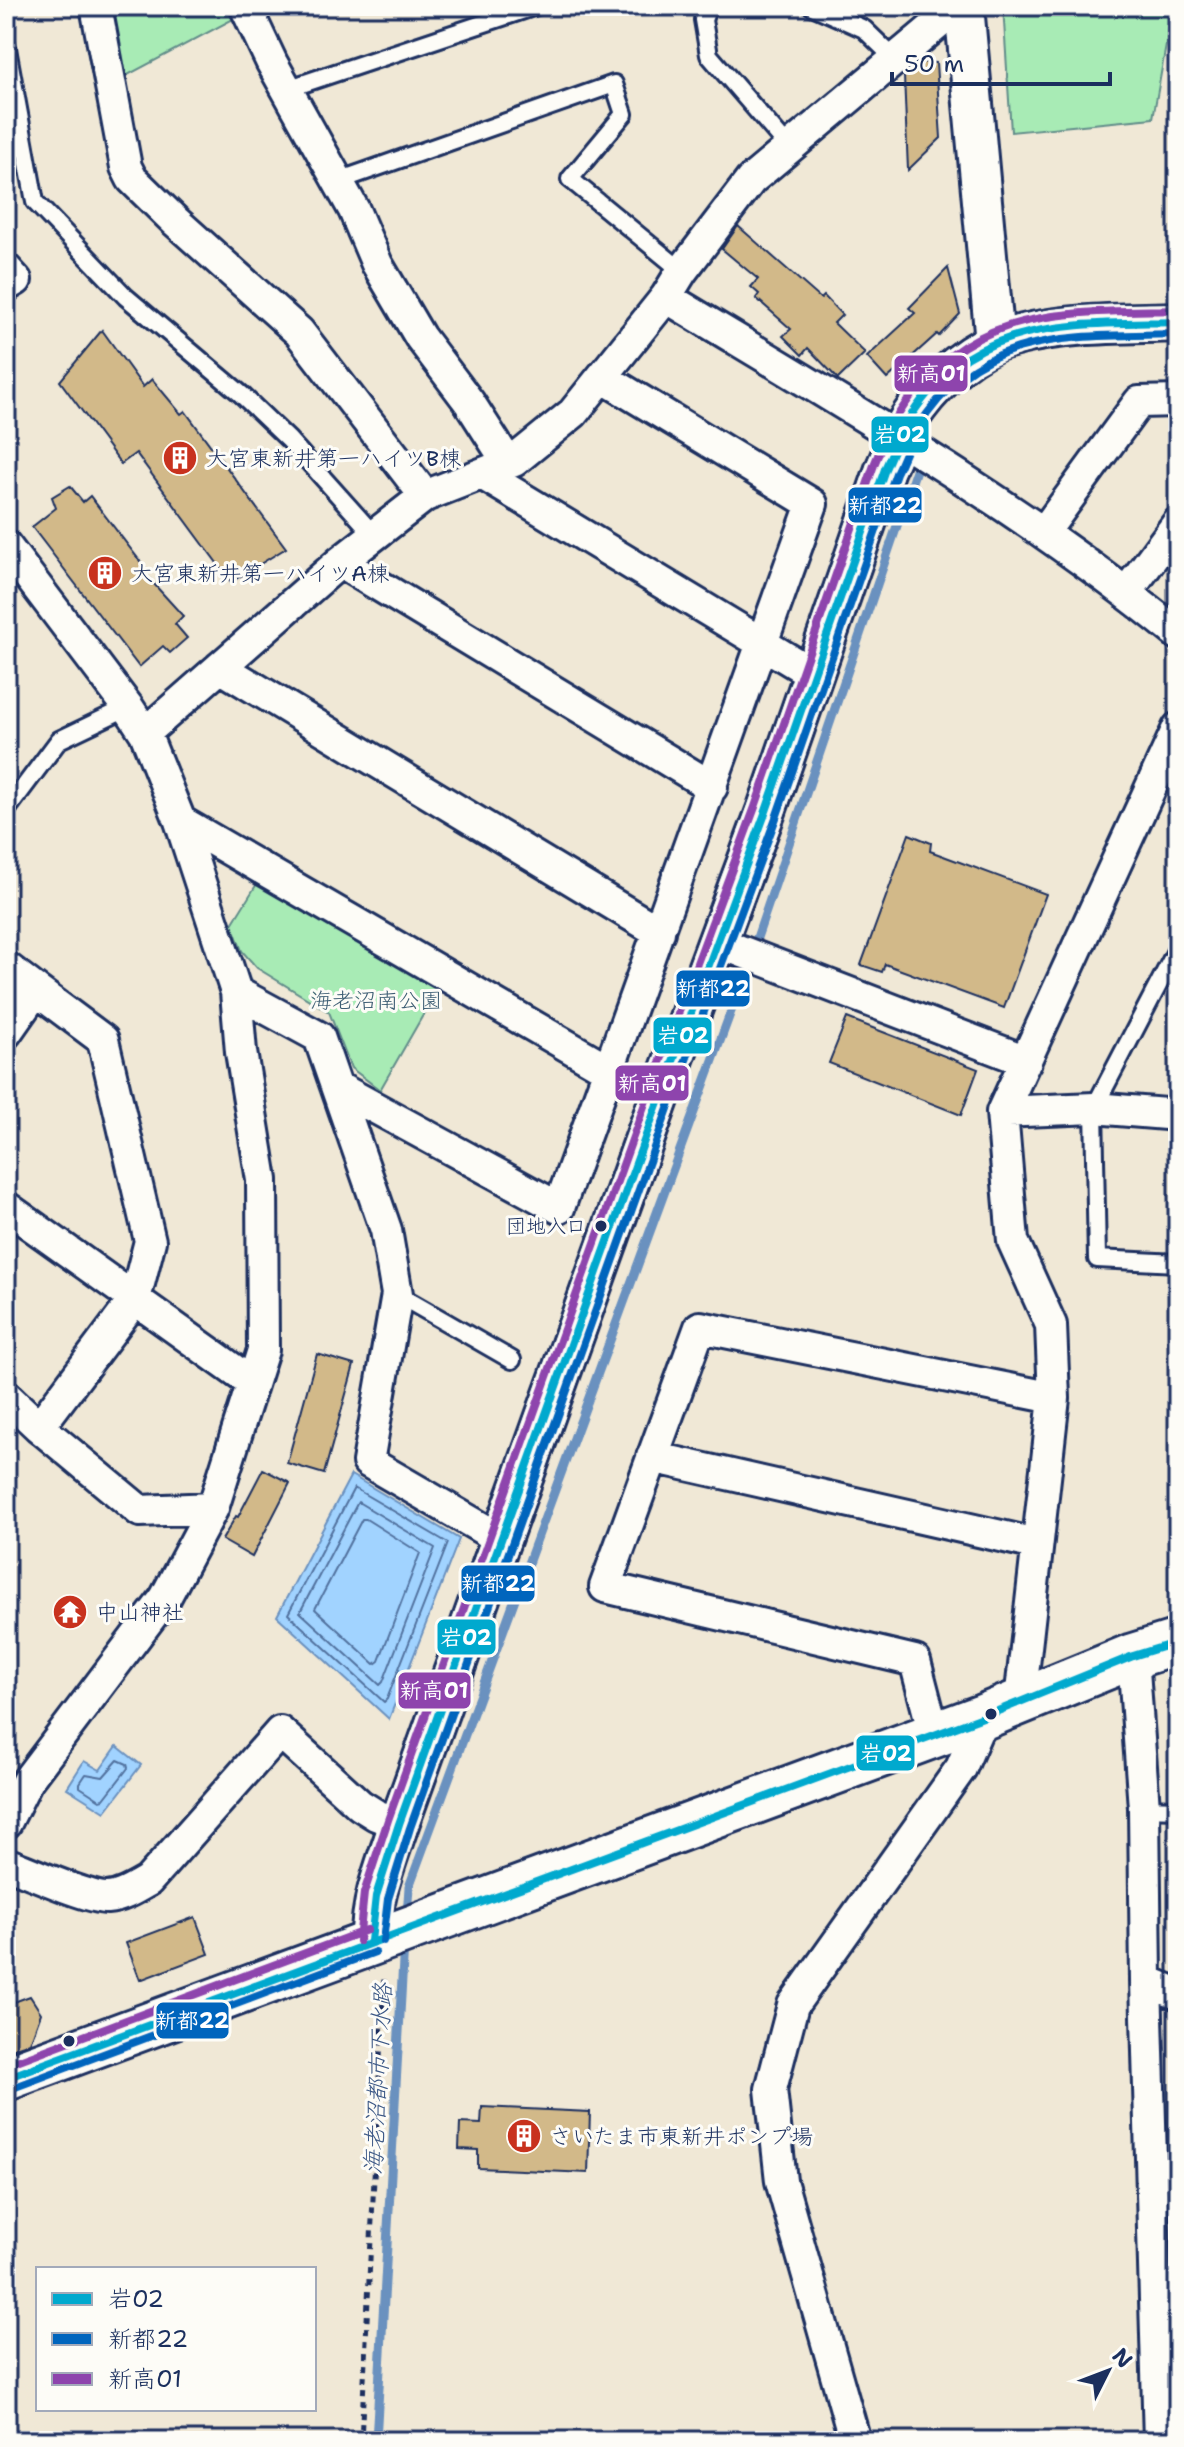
<svg xmlns="http://www.w3.org/2000/svg" width="1184" height="2447" viewBox="0 0 1184 2447" font-family="'Shantell Sans','Klee One',sans-serif">
<rect width="100%" height="100%" fill="#f0e8d6"/>
<filter id="ink" filterUnits="userSpaceOnUse"><feTurbulence type="fractalNoise" baseFrequency=".0125" numOctaves="2"/><feDisplacementMap in="SourceGraphic" scale="16" xChannelSelector="R" yChannelSelector="G"/><feConvolveMatrix kernelMatrix="1 2 1 2 8 2 1 2 1" color-interpolation-filters="sRGB"/></filter>
<g filter="url(#ink)">
<path fill="#a8ebb5" stroke="#628d8a" stroke-width="2" d="M113,6H237L239,16L124,77Z
M1003,6H1173L1153,118L1011,132Z
M263,874L442,982L380,1090L351,1068L329,1012L257,968L242,951L232,924Z"/>
<path fill="#a1d3ff" stroke="#6b91bf" stroke-width="2" d="M351,1475L459,1539L389,1719L277,1616Z
M117,1746L141,1765L105,1812L67,1788L84,1761L100,1770Z"/>
<g fill="none" stroke-linecap="round" stroke-linejoin="round">
<path stroke="#51719e" stroke-width="2" d="M354,1488L448,1543L387,1699L384,1702L288,1614Z
M358,1502L435,1548L383,1682L380,1685L300,1612Z
M362,1519H366L420,1553L379,1661L375,1664L315,1609Z
M118,1760L127,1764L128,1768L104,1799L100,1800L80,1787V1783L86,1774L103,1777Z"/>
<path stroke="#6b91bf" stroke-width="9" d="M407,1916L409,1887L744,976L918,464
M376,2441L404,1943"/>
</g>
<path fill="#d2b989" stroke="#1b2f5e" stroke-width="2" d="M920,62L936,63L941,138L908,170L904,76Z
M738,226L821,299L824,296L842,315L834,323L865,353L838,379L808,348L802,355L783,336L791,329L756,298L759,294L751,287L758,279L722,249Z
M948,268L960,314L939,336L937,334L887,379L867,357L915,313L909,308Z
M102,330L143,387L152,379L181,414L185,411L286,548L231,582L136,453L121,464L60,381Z
M70,486L83,502L90,496L146,569L143,572L183,616L175,624L187,638L170,653L163,646L139,667L32,527L56,508L52,497Z
M909,834L931,843L930,851L1046,894L1004,1008L885,964L882,972L861,965Z
M847,1018L978,1069L961,1115L829,1063Z
M317,1354L354,1365L324,1474L287,1463Z
M263,1469L290,1483L252,1557L222,1540L236,1516L238,1517Z
M195,1917L209,1954L140,1980L126,1943Z
M30,1996L41,2013L30,2043L6,2051V2005Z
M482,2107L590,2112L588,2173L478,2168V2150L459,2149L460,2123L481,2124Z"/>
<g fill="none" stroke-linecap="round" stroke-linejoin="round">
<g stroke="#1b2f5e" stroke-width="22">
<path id="service" d="M708,6L703,20L709,55L789,148
M812,6L864,29L895,59
M6,43L35,202L126,297L241,394L289,440L374,535
M287,89L536,6
M338,181L614,84L624,114L570,179L682,271
M6,811L59,740L128,707
M1178,947L1094,1108L1097,1259L1178,1263
M397,1294L512,1360
M1144,1808L1178,1809"/>
</g>
<g stroke="#1b2f5e" stroke-width="36">
<path id="minor" d="M96,6L126,167L132,179L174,220L299,332L425,496
M245,6L272,63L354,210L377,264L420,337L469,402L508,463
M6,269L16,280L6,286
M666,297C841,403 1019,504 1178,634
M482,474L813,674
M1044,532L1139,402L1178,401
M6,546L128,707L145,733L180,821L236,992L241,1052L262,1180L263,1350L213,1508L165,1598L27,1781L6,1823
M340,562L712,787
M1127,592L1178,523
M220,667L659,932
M145,733L340,562L425,496L514,461L573,413L666,297L682,271L751,180L959,6
M180,821L609,1070
M717,942L1026,1061
M6,967L36,990L6,1033
M36,990L103,1040L150,1241L135,1299L39,1427
M236,992L319,1037L386,1230L397,1294L368,1462L502,1540
M337,1087L559,1208L812,504L602,377
M1002,1112L1094,1108L1178,1115
M6,1207L252,1383
M6,1396L39,1427L140,1511L213,1508
M652,1457L1036,1544
M1133,1656L1144,1808L1146,1981L1159,2441
M1020,1701L1054,1398L1051,1325L1013,1241L1002,1112L1178,728
M934,1734L915,1661L605,1587L700,1327L1054,1398
M6,1863C27,1871 88,1898 107,1898C122,1897 136,1888 148,1881L280,1732L360,1805L376,1815L399,1824
M1146,1981L1178,1994
M855,2441L781,2181L771,2089L793,2005L961,1768L983,1717"/>
</g>
<g stroke="#1b2f5e" stroke-width="44">
<path id="tertiary" d="M964,6L995,342
M371,1941C370,1900 386,1863 399,1824L659,1099L766,811L885,469C893,452 899,434 909,419C928,389 962,356 995,342C1003,339 1012,337 1019,335C1071,322 1125,324 1178,322"/>
</g>
<g stroke="#1b2f5e" stroke-width="50">
<path id="primary" d="M6,2078L983,1717L1133,1656L1178,1642"/>
</g>
<path stroke="#1b2f5e" stroke-width="5" stroke-dasharray="6 6" stroke-linecap="butt" d="M361,2441L384,1977"/>
<use href="#service" stroke="#fdfcf7" stroke-width="16"/>
<use href="#minor" stroke="#fdfcf7" stroke-width="30"/>
<use href="#tertiary" stroke="#fdfcf7" stroke-width="38"/>
<use href="#primary" stroke="#fdfcf7" stroke-width="44"/>
<g stroke="#fdfcf7" stroke-width="14">
<path id="bus-1" d="M371,1941L376,1896L399,1824L659,1099L766,811L885,469C892,454 897,438 906,424C969,316 1069,325 1178,322
M6,2078L983,1717L1133,1656L1178,1642"/>
</g>
<g stroke="#fdfcf7" stroke-width="14">
<path id="bus-2" d="M383,1941L388,1899L410,1828L670,1103L777,815L896,473C903,459 908,443 917,429C979,327 1074,337 1178,334
M10,2089L375,1952"/>
</g>
<g stroke="#fdfcf7" stroke-width="14">
<path id="bus-3" d="M359,1941L364,1893L388,1820L648,1095L755,807L874,465C881,448 888,430 898,415C967,305 1063,313 1178,310
M6,2065L367,1930"/>
</g>
<use href="#bus-1" stroke="#00a9ce" stroke-width="8"/>
<use href="#bus-2" stroke="#0065bd" stroke-width="8"/>
<use href="#bus-3" stroke="#8e44ad" stroke-width="8"/>
</g>
</g>
<defs>
<g id="building-disc" transform="scale(1.8)"><circle r="9.5" fill="#c8321e" stroke="#fdfcf7"/><path d="M-4-6H4V6H1V3H-1V6H-4ZM-2.5-4.3h1.7v1.8h-1.7ZM.8-4.3h1.7v1.8H.8ZM-2.5-1h1.7V.8h-1.7ZM.8-1h1.7V.8H.8Z" fill="#fff"/></g>
<g id="temple-disc" transform="scale(1.8)"><circle r="9.5" fill="#c8321e" stroke="#fdfcf7"/><path d="M0-6L5-2H3V0L6.5 2.5H4V6H1.5V3h-3V6H-4V2.5H-6.5L-3 0V-2H-5Z" fill="#fff"/></g>
</defs>
<g fill-rule="evenodd">
<use href="#building-disc" x="180" y="458"/>
<use href="#building-disc" x="105" y="573"/>
<use href="#temple-disc" x="70" y="1612"/>
<use href="#building-disc" x="524" y="2136"/>
</g>
<g fill="#1b2f5e" stroke="#fdfcf7" stroke-width="3">
<circle cx="601" cy="1226" r="7"/>
<circle cx="991" cy="1714" r="7"/>
<circle cx="69" cy="2041" r="7"/>
</g>
<g text-anchor="middle" dominant-baseline="central" stroke-width="6" stroke-linejoin="round" paint-order="stroke">
<g font-size="20" fill="#1b2f5e" stroke="#fdfcf7" text-anchor="end">
<text x="586" y="1226">団地入口</text>
</g>
<g font-size="22" fill="#1b2f5e" stroke="#fdfcf7" text-anchor="start">
<text x="206" y="458">大宮東新井第一ハイツB棟</text>
<text x="131" y="573">大宮東新井第一ハイツA棟</text>
<text x="96" y="1612">中山神社</text>
<text x="550" y="2136">さいたま市東新井ポンプ場</text>
</g>
<g font-size="22" fill="#3e5e74" stroke="#fdfcf7">
<text x="376" y="1000">海老沼南公園</text>
</g>
<g font-size="24" font-style="italic" fill="#3c5886" stroke="#fdfcf7">
<text transform="translate(378 2079) rotate(-87)">海老沼都市下水路</text>
</g>
</g>
<g stroke="#fdfcf7" stroke-width="3">
<rect x="893" y="354" width="76" height="39" rx="8" fill="#8e44ad"/>
<rect x="870" y="415" width="60" height="39" rx="8" fill="#00a9ce"/>
<rect x="847" y="486" width="76" height="38" rx="8" fill="#0065bd"/>
<rect x="675" y="969" width="76" height="39" rx="8" fill="#0065bd"/>
<rect x="652" y="1016" width="61" height="39" rx="8" fill="#00a9ce"/>
<rect x="614" y="1064" width="76" height="38" rx="8" fill="#8e44ad"/>
<rect x="460" y="1564" width="76" height="39" rx="8" fill="#0065bd"/>
<rect x="436" y="1618" width="61" height="38" rx="8" fill="#00a9ce"/>
<rect x="397" y="1671" width="75" height="39" rx="8" fill="#8e44ad"/>
<rect x="855" y="1734" width="61" height="38" rx="8" fill="#00a9ce"/>
<rect x="155" y="2001" width="75" height="39" rx="8" fill="#0065bd"/>
</g>
<g font-size="22" text-anchor="middle" font-weight="bold" fill="#fff">
<text x="931" y="381">新高01</text>
<text x="900" y="442">岩02</text>
<text x="885" y="513">新都22</text>
<text x="713" y="996">新都22</text>
<text x="683" y="1043">岩02</text>
<text x="652" y="1091">新高01</text>
<text x="498" y="1591">新都22</text>
<text x="466" y="1645">岩02</text>
<text x="434" y="1698">新高01</text>
<text x="886" y="1761">岩02</text>
<text x="192" y="2028">新都22</text>
</g>
<rect width="1184" height="2447" fill="none" stroke="#fdfcf7" stroke-width="32"/>
<rect x="16" y="16" width="1152" height="2415" fill="none" stroke="#1b2f5e" stroke-width="3" filter="url(#ink)"/>
<rect x="36" y="2267" width="280" height="144" fill="#fdfcf7" stroke="#a3aaba" stroke-width="2"/>
<rect x="52" y="2293" width="40" height="12" fill="#00a9ce" stroke="#a3aaba" stroke-width="2"/>
<text x="108" y="2307" font-size="24" fill="#1b2f5e">岩02</text>
<rect x="52" y="2333" width="40" height="12" fill="#0065bd" stroke="#a3aaba" stroke-width="2"/>
<text x="108" y="2347" font-size="24" fill="#1b2f5e">新都22</text>
<rect x="52" y="2373" width="40" height="12" fill="#8e44ad" stroke="#a3aaba" stroke-width="2"/>
<text x="108" y="2387" font-size="24" fill="#1b2f5e">新高01</text>
<g transform="translate(1108 2371) rotate(48)" stroke="#fdfcf7" stroke-width="6" paint-order="stroke">
<path d="M0-6L14 30L0 20L-14 30Z" fill="#1b2f5e"/>
<text y="-12" font-size="22" font-weight="bold" text-anchor="middle" fill="#1b2f5e">N</text>
</g>
<path d="M892 72v12h218v-12" fill="none" stroke="#1b2f5e" stroke-width="4"/>
<text x="904" y="72" font-size="24" fill="#1b2f5e" stroke="#fdfcf7" stroke-width="6" paint-order="stroke">50 m</text>
</svg>
